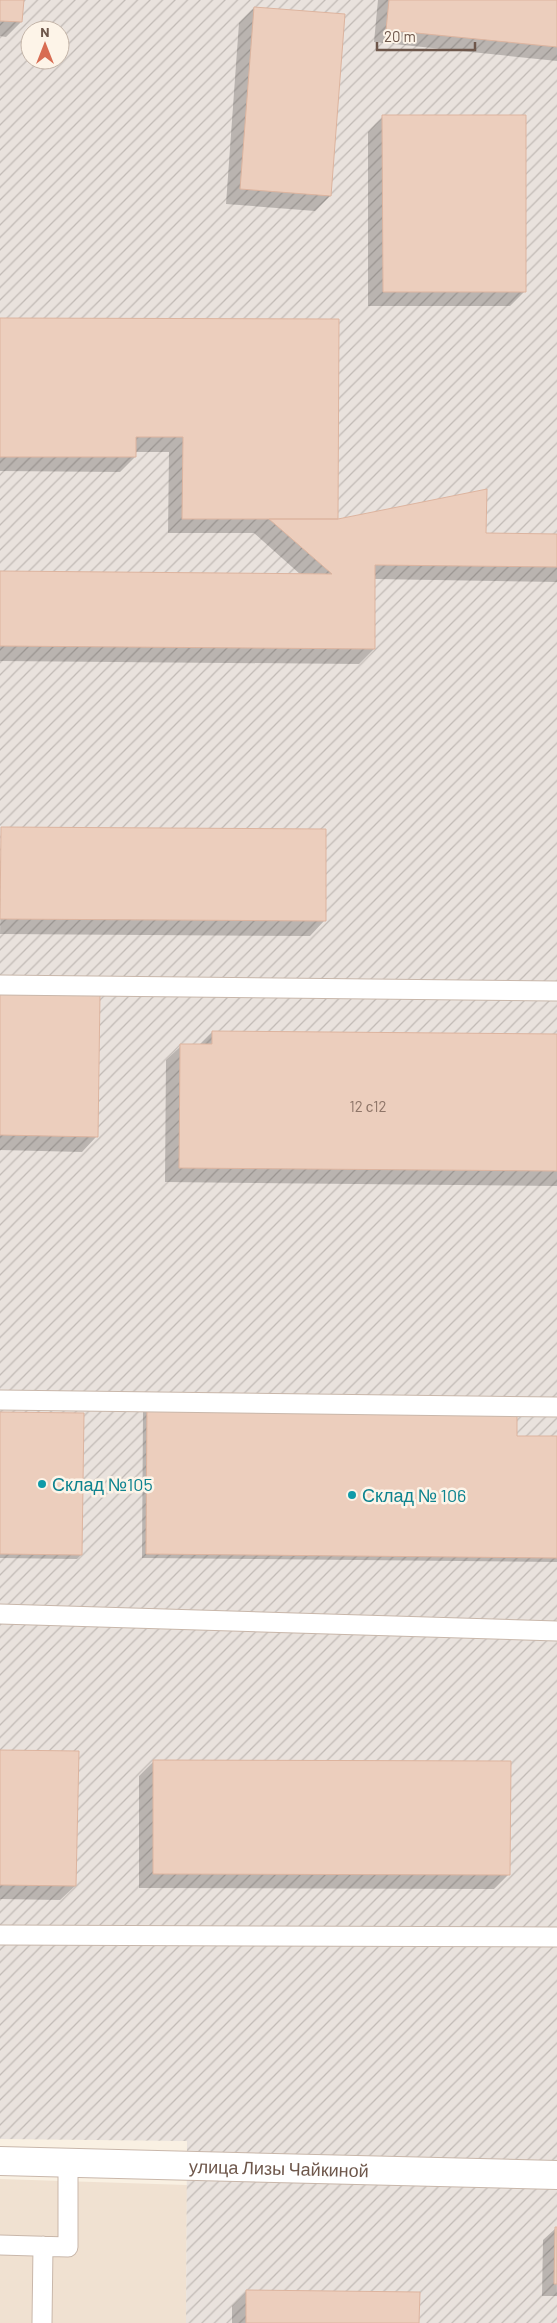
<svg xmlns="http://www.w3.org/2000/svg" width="557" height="2323" viewBox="0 0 557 2323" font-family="Barlow,sans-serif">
<defs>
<pattern id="industrial-furrows" width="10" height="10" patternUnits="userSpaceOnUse" patternTransform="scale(1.25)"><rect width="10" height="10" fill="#e9e2dd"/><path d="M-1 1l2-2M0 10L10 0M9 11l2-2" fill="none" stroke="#c1bab5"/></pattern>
</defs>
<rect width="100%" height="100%" fill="#f9f0e2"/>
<path fill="#f0e1d1" d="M0,2179L187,2185L186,2323H0Z"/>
<path fill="url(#industrial-furrows)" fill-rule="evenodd" d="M0,0H557V2323H186L187,2141L0,2139ZM30,30H60V60H30Z"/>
<path fill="#0003" d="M0,0H23L21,22L6,37L0,36Z
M378,0H557V61L374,42Z
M254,8L330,196L315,211L226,204L239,23Z
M383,117L525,291L510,306H368V132Z
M0,319L336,521L484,534L557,536V582L374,579V649L359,664L0,661V572L301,575L254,533H168L169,452H135V457L120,472L0,471Z
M2,828L324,921L310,936L0,934Z
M0,993L96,1137L82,1152L0,1150Z
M212,1032L557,1035V1186L165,1182L166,1060L181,1046H198Z
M143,1410L516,1437H557V1562L142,1558Z
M0,1413L81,1555L77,1559L0,1558Z
M0,1751L75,1886L60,1900L0,1899Z
M154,1761L509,1874L494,1889L139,1888V1776Z
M556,2228L557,2296H542L543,2240Z
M247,2291L418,2323H232V2306Z"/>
<path fill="#eccebd" stroke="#ddb49f" d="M0,0H24L22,22L0,21Z
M389,0H557V47L386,30Z
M254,7L345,14L331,196L240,189Z
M382,115H526V292H383Z
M0,318L339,319L338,519H182L183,437H136V457H0Z
M487,489L486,533L557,534V567L375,565V649L0,646V571L332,574L269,519H338Z
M1,827L326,829V921L0,919Z
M0,992L100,994L98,1137L0,1135Z
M212,1031L557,1034V1171L179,1168L180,1044H212Z
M147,1404L517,1407V1436H557V1558L146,1554Z
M0,1412L84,1413L82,1555L0,1554Z
M0,1750L79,1751L76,1886L0,1885Z
M153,1760L511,1761L510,1875L153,1874Z
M555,2227H557V2284H554Z
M246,2290L420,2292L419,2323H246Z"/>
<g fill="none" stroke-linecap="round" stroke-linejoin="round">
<g stroke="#c9b7aa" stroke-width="21">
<path id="lane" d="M0,985L557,991
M0,1400L557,1407
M0,1614L557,1631
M0,1935L557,1937
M0,2245L68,2247V2163
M42,2323L43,2246"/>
</g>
<g stroke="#c9b7aa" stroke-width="30">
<g id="street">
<path id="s1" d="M0,2161L557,2175"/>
</g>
</g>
<use href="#lane" stroke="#fff" stroke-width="19"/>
<use href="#street" stroke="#fff" stroke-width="28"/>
</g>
<g fill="#0f9aa8" stroke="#fdf4e8" stroke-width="2">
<circle cx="42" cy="1484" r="5"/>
<circle cx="352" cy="1495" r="5"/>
</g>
<g text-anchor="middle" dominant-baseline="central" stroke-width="5" stroke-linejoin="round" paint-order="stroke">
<g font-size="15" fill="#8e7568">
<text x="368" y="1106">12 с12</text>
</g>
<g font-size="18" fill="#0d838f" stroke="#fdf4e8" text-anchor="start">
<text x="52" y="1484">Склад №105</text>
<text x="362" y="1495">Склад № 106</text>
</g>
<g font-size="18" fill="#6e574b" stroke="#fdf4e8">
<text stroke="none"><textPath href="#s1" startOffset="279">улица Лизы Чайкиной</textPath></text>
</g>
</g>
<g transform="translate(45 45)"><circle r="24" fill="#fdf4e8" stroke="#c4b5a9"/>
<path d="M0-4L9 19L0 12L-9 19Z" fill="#d86c52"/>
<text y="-8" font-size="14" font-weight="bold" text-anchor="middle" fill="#6e574b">N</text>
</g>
<path d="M377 42v8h98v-8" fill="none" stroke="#6e574b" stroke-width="2.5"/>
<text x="384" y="42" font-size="15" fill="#6e574b" stroke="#fdf4e8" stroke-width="4" paint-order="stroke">20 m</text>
</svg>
